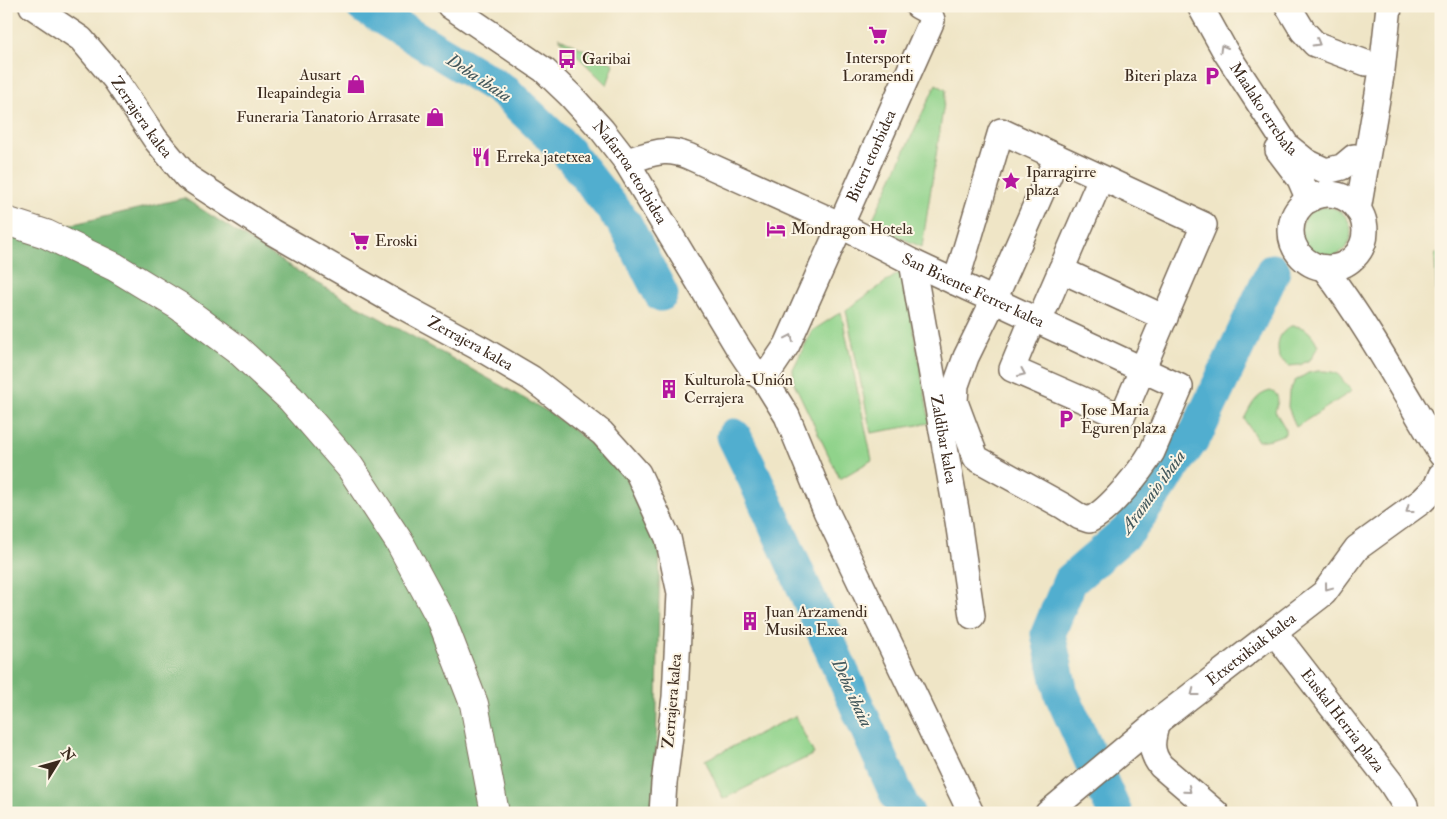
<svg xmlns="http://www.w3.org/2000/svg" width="1447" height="819" viewBox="0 0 1447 819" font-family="'IM FELL Double Pica',serif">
<rect width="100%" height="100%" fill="#fcf5e5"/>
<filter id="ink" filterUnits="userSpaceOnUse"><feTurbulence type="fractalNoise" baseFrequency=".02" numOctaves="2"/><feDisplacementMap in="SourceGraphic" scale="10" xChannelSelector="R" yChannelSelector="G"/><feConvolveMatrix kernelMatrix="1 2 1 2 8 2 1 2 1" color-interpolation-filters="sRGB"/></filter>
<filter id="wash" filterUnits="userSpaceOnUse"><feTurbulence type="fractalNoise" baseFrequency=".0096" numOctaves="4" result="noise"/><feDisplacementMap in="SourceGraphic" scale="20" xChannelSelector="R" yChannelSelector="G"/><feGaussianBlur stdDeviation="1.12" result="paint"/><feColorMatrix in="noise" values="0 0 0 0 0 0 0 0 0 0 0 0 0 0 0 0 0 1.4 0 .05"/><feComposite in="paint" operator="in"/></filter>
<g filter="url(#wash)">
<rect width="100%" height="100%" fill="#efe5c6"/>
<path fill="#90d38b" stroke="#667e54" d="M558,37L614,64L607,85Z
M936,84L946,90L922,247L870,225Z
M1301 232a25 25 0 1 1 50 0a25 25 0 1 1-50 0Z
M1441,250V322L1437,309L1435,255Z
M903,270L930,423L871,433L846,310Z
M841,312L872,460L840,479L794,383L793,369L812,331Z
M1291,326C1305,325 1313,334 1318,346L1311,359L1300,365L1289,366L1279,358C1277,343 1277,335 1291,326Z
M1318,371C1343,371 1337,376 1352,391L1296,427L1288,407L1289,392L1295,381L1308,373Z
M1270,391C1281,394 1278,402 1275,411L1285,428V434L1271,439L1258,441L1244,419C1251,406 1255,395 1270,391Z
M795,716L814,754L723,799L705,760Z"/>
<path fill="#74b577" stroke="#58704a" d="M184,198L313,281L552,414L622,467L660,541L655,813H6V240Z"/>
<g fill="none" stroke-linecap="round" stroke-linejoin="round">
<path stroke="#51aecf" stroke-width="35" d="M363,6L504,91L566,150L625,224L661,294
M734,436L755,479L902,806L907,813
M1115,813L1061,693L1048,634L1070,581L1129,530L1197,432L1273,271"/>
</g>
</g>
<g filter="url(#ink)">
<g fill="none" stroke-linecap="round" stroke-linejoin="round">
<g stroke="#7a6b59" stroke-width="28">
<g id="minor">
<path id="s1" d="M32,6L81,39L115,79L156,140L187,177L272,232L400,305L485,351L531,378L602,433L638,473L668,538L680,593L675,697L664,783L662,813"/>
<path id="s2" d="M450,6L544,70L571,96L602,130L626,161L739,349L755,373L764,379L787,416L826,511L971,813"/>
<path id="s3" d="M1200,6L1225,51L1287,146L1307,162L1326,171L1342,167L1354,157"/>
<path d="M1288,6L1303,31L1315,44L1366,63"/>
<path d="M1278,150L1300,179L1309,200"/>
<path id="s4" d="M626,161C651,155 662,146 688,156L830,220L912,262L1180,387L1152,452C1140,472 1109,511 1089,520L1080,517L1063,506L976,458L955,402L956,385L966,357L994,300L1057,157"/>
<circle cx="1328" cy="231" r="37"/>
<path d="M1358,210L1382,70L1389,6"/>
<path id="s5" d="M912,262L958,521L972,616"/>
<path d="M1324,268C1368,326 1403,391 1441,454"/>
<path d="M1061,270L1165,318"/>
<path d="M955,282L961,265L1001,131L1204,225L1122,417L1012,369L1033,318"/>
<path d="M1039,321L1101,178"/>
<path id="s6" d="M764,379L787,345L929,27L932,20L929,12L918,6"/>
<path id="s7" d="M1274,632L1391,783L1405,805L1406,813"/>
<path d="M1157,722C1152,740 1149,751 1161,766L1216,813"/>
<path id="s8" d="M1048,813L1157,722L1324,593L1357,548L1422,501L1436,487L1441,475"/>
</g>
</g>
<g stroke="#7a6b59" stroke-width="30">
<path id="major" d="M6,221L46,234L115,267L179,306L237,349L291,399L350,467L400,543L442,621L474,704L495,813"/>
</g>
<use href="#minor" stroke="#fff" stroke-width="25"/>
<use href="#major" stroke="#fff" stroke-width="28"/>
</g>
<defs><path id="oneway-chevron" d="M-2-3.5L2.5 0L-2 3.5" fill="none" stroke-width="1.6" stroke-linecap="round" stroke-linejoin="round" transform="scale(1.25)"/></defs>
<g stroke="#a79f9a">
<use href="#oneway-chevron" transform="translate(1317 43) rotate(31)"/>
<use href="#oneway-chevron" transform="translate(1223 48) rotate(-120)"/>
<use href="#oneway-chevron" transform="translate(790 338) rotate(-65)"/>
<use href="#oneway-chevron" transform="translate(1022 373) rotate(24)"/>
<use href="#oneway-chevron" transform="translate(1409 510) rotate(144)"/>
<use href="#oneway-chevron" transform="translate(1328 587) rotate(127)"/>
<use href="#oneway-chevron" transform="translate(1194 693) rotate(142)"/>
<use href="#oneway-chevron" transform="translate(1188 790) rotate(40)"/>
</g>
</g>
<defs>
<g id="supermarket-bare" transform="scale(1.5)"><path d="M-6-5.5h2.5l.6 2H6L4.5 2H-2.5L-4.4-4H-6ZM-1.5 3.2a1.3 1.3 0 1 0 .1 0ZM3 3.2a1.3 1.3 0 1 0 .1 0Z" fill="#b5179e" stroke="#fcf5e5" stroke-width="2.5" paint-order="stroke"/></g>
<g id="bus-bare" transform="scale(1.5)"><path d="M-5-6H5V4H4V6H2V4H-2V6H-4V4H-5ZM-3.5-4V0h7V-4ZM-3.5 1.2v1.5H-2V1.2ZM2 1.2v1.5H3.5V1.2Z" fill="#b5179e" stroke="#fcf5e5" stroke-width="2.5" paint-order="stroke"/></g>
<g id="parking-bare" transform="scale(1.5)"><path d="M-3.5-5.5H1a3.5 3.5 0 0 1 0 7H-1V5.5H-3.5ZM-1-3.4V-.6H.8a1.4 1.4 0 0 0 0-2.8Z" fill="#b5179e" stroke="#fcf5e5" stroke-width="2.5" paint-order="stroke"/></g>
<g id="shop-bare" transform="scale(1.5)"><path d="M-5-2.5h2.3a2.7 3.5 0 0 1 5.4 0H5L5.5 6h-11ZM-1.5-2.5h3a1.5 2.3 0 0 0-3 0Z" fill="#b5179e" stroke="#fcf5e5" stroke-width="2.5" paint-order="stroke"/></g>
<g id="restaurant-bare" transform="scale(1.5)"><path d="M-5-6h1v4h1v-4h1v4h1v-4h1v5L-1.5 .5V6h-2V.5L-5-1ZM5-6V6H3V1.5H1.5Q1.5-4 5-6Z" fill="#b5179e" stroke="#fcf5e5" stroke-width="2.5" paint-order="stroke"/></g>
<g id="sight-bare" transform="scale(1.5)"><path d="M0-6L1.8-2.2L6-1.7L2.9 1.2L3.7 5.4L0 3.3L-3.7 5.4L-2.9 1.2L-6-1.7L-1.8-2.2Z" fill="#b5179e" stroke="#fcf5e5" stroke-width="2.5" paint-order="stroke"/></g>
<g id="hotel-bare" transform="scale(1.5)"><path d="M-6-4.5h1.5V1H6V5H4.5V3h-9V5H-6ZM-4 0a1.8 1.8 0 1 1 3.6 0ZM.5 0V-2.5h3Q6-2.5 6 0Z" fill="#b5179e" stroke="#fcf5e5" stroke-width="2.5" paint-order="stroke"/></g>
<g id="building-bare" transform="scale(1.5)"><path d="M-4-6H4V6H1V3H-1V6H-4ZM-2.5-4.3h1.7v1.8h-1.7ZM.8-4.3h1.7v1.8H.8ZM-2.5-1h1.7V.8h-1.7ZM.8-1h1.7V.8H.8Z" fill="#b5179e" stroke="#fcf5e5" stroke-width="2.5" paint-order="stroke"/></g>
</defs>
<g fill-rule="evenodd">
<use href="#supermarket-bare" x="878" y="35"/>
<use href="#bus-bare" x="567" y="59"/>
<use href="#parking-bare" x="1212" y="76"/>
<use href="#shop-bare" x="356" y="84"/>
<use href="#shop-bare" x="435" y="117"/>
<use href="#restaurant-bare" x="481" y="157"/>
<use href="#sight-bare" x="1011" y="181"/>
<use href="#hotel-bare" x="776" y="229"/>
<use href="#supermarket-bare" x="360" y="241"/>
<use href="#building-bare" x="669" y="389"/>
<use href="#parking-bare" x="1066" y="419"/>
<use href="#building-bare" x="750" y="621"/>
</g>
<g text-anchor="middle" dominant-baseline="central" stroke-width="4" stroke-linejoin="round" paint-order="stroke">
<g font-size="16" fill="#3b2a1e" stroke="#fcf5e5" text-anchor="start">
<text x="878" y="58" text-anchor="middle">Intersport<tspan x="878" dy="18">Loramendi</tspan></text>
<text x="582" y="59">Garibai</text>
<text x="341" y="75" text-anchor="end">Ausart<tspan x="341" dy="18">Ileapaindegia</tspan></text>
<text x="1197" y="76" text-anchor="end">Biteri plaza</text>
<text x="420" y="117" text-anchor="end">Funeraria Tanatorio Arrasate</text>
<text x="496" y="157">Erreka jatetxea</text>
<text x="1026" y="172">Iparragirre<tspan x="1026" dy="18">plaza</tspan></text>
<text x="791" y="229">Mondragon Hotela</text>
<text x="375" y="241">Eroski</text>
<text x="684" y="380">Kulturola-Unión<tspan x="684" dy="18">Cerrajera</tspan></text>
<text x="1081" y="410">Jose Maria<tspan x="1081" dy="18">Eguren plaza</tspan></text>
<text x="765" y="612">Juan Arzamendi<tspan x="765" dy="18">Musika Exea</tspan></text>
</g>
<g font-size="16" fill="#3b2a1e" stroke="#fcf5e5">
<text stroke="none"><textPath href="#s3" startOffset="121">Maalako errebala</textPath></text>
<text stroke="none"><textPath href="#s1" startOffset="158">Zerrajera kalea</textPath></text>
<text stroke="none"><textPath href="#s6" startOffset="248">Biteri etorbidea</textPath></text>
<text stroke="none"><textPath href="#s2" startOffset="248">Nafarroa etorbidea</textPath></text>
<text stroke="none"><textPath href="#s4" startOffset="379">San Bixente Ferrer kalea</textPath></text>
<text stroke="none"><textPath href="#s1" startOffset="562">Zerrajera kalea</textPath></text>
<text stroke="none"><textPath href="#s5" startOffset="180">Zaldibar kalea</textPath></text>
<text stroke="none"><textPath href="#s8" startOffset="261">Etxetxikiak kalea</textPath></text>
<text transform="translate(672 701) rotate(-85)">Zerrajera kalea</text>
<text stroke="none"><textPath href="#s7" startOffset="112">Euskal Herria plaza</textPath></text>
</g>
<g font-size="18" font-style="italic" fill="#43585c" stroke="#fcf5e5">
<text transform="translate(479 78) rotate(33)">Deba ibaia</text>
<text transform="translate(1153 492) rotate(-54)">Aramaio ibaia</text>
<text transform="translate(852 693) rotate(65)">Deba ibaia</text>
</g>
</g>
<rect width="1447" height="819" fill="none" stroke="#fcf5e5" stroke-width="25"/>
<g transform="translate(58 762) rotate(53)" stroke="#fcf5e5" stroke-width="4" paint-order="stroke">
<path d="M0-4L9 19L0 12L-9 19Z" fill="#3b2a1e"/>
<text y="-8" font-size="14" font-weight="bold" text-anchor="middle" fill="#3b2a1e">N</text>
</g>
</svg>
